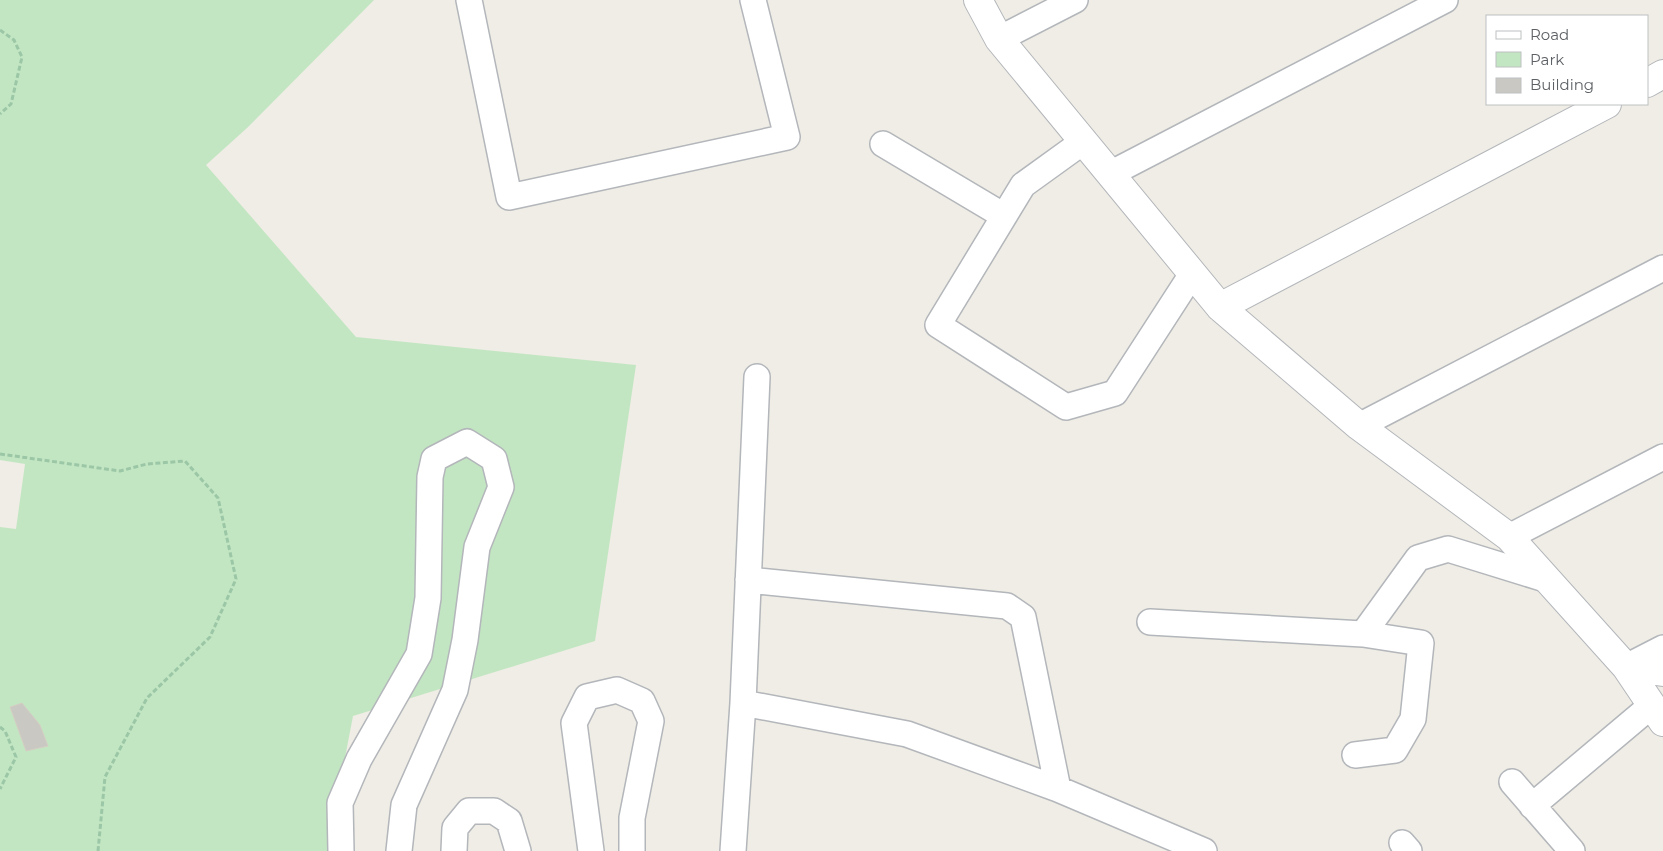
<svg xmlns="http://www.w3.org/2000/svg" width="1663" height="851" viewBox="0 0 1663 851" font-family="Montserrat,sans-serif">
<rect width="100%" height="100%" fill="#efede5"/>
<path fill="#c3e6c2" d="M0,0H374L247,128L206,165L356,337L636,365L595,641L353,716L327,851H0V527L16,529L25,464L0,460Z"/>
<path fill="#cac8c2" stroke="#d4cfc4" d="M22,703L40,725L48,746L26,751L10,707Z"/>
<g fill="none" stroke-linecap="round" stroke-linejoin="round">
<g stroke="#b3b6ba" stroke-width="28">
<path id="minor" d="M469,0L509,197L787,137L753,0
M999,39L1075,0
M1084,141L1023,185L938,325L1066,407L1115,393L1192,274
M883,144L1004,216
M1110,174L1445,0
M1359,426L1663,268
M1509,537L1663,457
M748,580L1007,606L1023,617L1058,789
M1150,622L1363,634L1421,643L1413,719L1395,750L1355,755
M1363,634L1418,558L1448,549L1545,579
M1626,667L1663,648
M743,703L907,734L1058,789L1204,851
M1512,782L1572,851
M1532,806L1652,705
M1402,843L1409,851
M341,851L340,803L359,759L419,654L428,598L430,477L434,459L467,442L494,459L501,487L477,547L465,640L455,690L404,805L399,851
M454,851L455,828L469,811H494L509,821L518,851
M591,851L574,723L587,697L617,690L642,701L651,721L632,818V851
M733,851L743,703L757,377"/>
</g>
<g stroke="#b3b6ba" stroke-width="30">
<path id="tertiary" d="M978,0L999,39L1220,307L1359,426L1509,537L1626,667L1663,722
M1647,83L1663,74
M1220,307L1607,104
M1626,667L1663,672"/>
</g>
<path stroke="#9bc7a7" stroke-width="3" stroke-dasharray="5 2.5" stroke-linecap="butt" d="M0,30L14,40L22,57L11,104L0,114
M0,454L120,471L147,464L185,461L218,498L236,579L210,637L147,698L105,777L98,851
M0,727L5,731L16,757L0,789"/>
<use href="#minor" stroke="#fff" stroke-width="25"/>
<use href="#tertiary" stroke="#fff" stroke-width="28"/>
</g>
<rect x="1486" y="15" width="162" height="90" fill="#ffffff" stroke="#bec0c1"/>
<rect x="1496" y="31" width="25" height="8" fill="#ffffff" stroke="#bec0c1"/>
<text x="1530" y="40" font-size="15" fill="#5d6165">Road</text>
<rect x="1496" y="52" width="25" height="15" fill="#c3e6c2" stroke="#bec0c1"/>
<text x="1530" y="65" font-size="15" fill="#5d6165">Park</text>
<rect x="1496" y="78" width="25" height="15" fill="#cac8c2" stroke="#bec0c1"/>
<text x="1530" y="90" font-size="15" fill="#5d6165">Building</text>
</svg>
